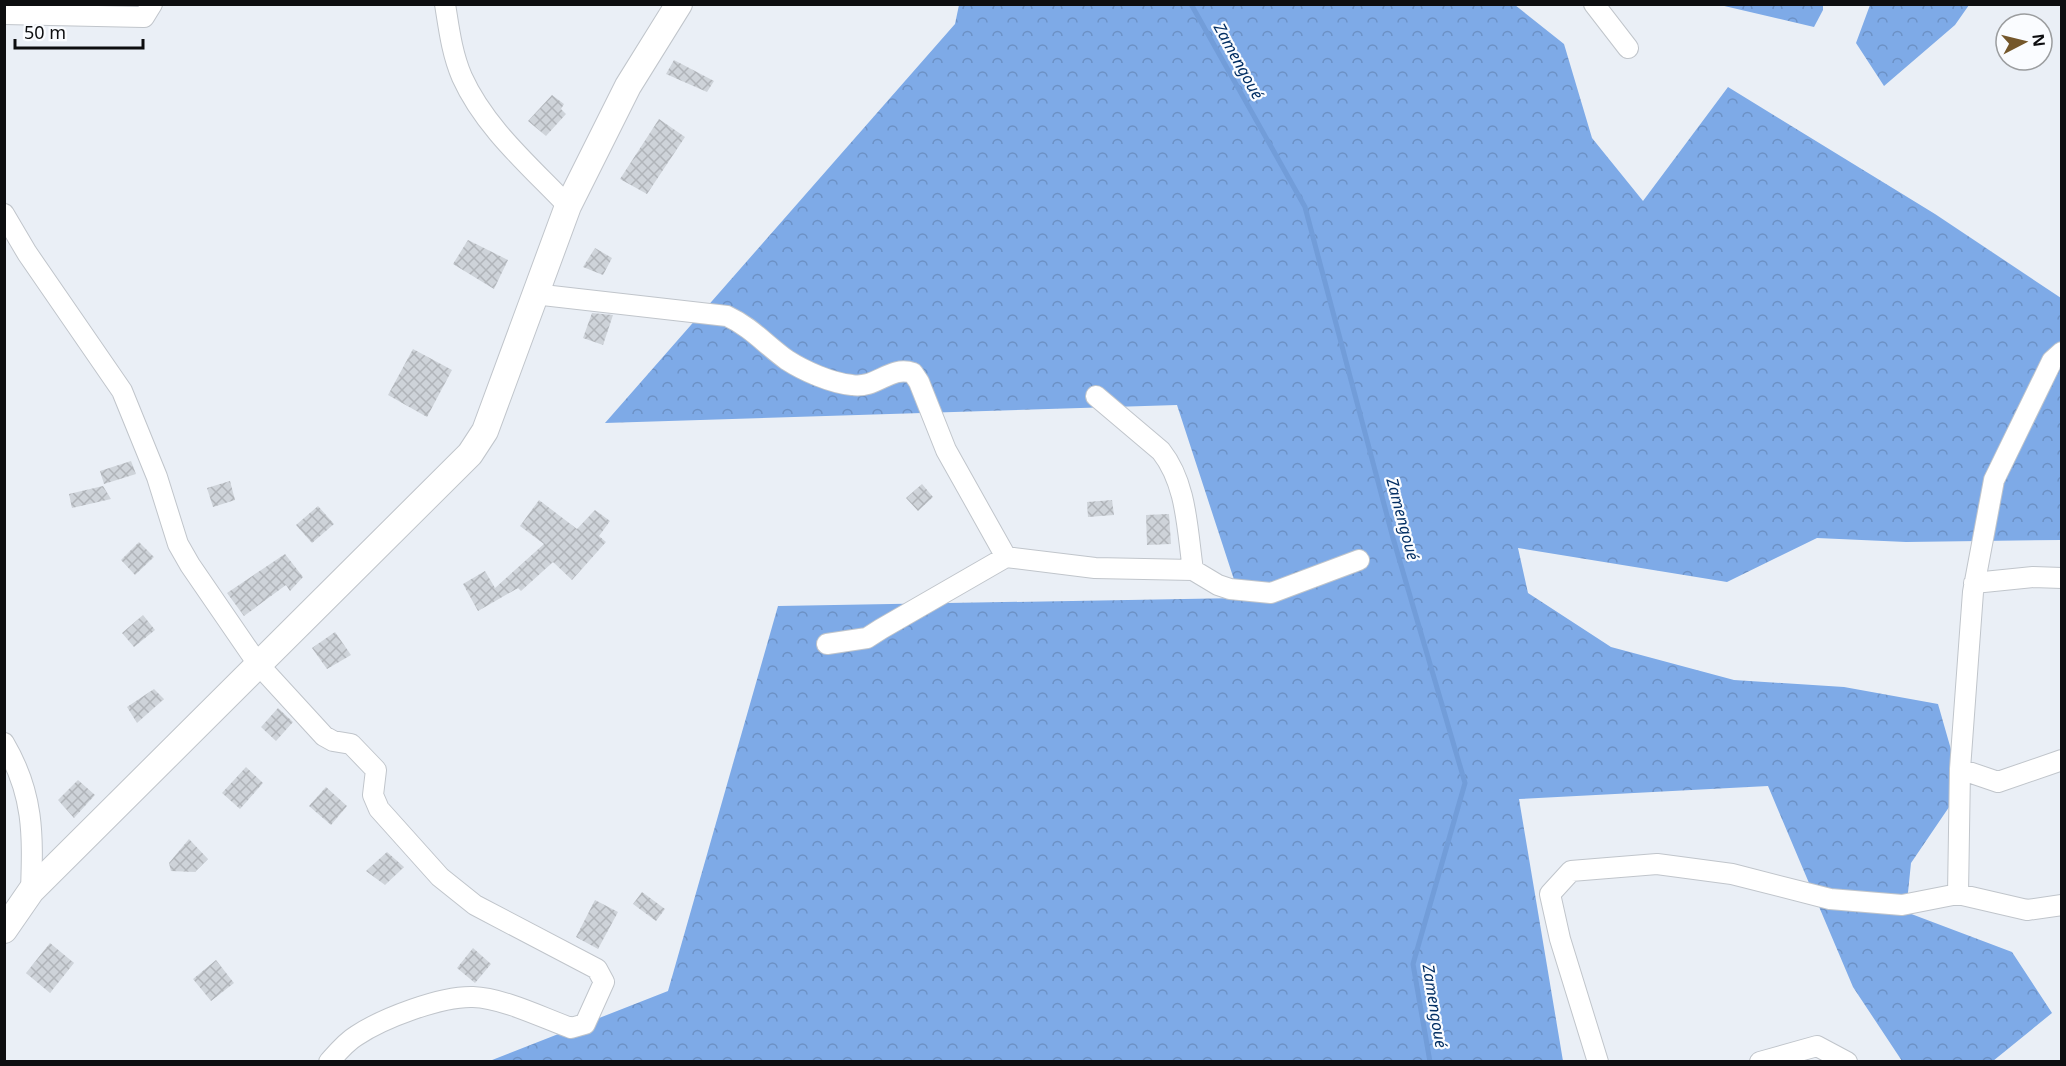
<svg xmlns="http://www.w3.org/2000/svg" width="2066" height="1066" viewBox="0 0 2066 1066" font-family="'Noto Sans',sans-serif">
<defs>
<pattern id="forest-crowns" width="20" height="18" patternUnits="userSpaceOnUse" patternTransform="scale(1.5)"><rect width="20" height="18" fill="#7eaae7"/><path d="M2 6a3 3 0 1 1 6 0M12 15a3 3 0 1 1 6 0" fill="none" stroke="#6c91c5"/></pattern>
<pattern id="building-cross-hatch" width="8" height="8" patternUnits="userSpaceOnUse" patternTransform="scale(1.5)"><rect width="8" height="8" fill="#ced3d9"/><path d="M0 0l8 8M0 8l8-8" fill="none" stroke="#b0b4b9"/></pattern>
</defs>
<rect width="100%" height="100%" fill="#eaeff6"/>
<path fill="url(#forest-crowns)" d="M959,5H1515L1564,44L1592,138L1643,201L1728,87L1935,214L2061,298V540L1906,542L1817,538L1727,582L1518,548L1528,593L1611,647L1734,680L1844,687L1938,704L1962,788L1911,863L1906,912L2012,952L2052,1013L1993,1061H1902L1853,987L1768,786L1519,799L1563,1061L487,1062L668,991L778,606L1240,598L1177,405L605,423L955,24Z
M1720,5H1823V10L1814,27Z
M1870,5V4L1969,5L1955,25L1884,86L1856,43Z"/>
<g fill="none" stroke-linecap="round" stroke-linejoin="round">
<path stroke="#729dd9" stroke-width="5" d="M1191,4L1305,207L1393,538L1465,783L1413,964L1430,1062"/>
</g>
<path fill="url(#building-cross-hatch)" d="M674,60L714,81L707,92L666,74Z
M552,95L564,104L561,109L566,114L546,136L528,121Z
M659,119L685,137L647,194L620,179Z
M468,240L508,260L494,289L453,264Z
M595,248L612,258L603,275L583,267Z
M592,313L613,315L603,345L583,338Z
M413,349L452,370L427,417L388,395Z
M131,461L136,474L104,484L100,471Z
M230,481L235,500L213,507L207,488Z
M922,484L933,497L918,511L906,498Z
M103,486L111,499L72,508L69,494Z
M539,500L577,529L595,510L610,521L599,536L606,542L572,580L553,562L521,591L518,588L478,611L463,584L485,571L495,588L544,544L520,526Z
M1112,500L1114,515L1088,517L1087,502Z
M318,506L334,524L312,543L296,525Z
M1169,514L1171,544L1147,545L1146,515Z
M139,542L154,557L135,575L121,560Z
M285,554L303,577L290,591L286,585L244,616L227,593Z
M143,615L155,630L134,647L122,633Z
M335,632L351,655L327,669L312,648Z
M154,689L164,699L137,723L127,707Z
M278,708L293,722L276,741L261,727Z
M246,767L263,783L240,809L222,793Z
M78,780L95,795L74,818L58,800Z
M326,787L347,806L331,825L309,806Z
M189,839L208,859L195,872L171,871L169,863Z
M387,852L404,867L385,885L366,871Z
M642,892L665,909L656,921L633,904Z
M595,900L618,912L598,949L576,937Z
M50,943L74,963L50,993L26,973Z
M473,948L491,964L475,983L457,968Z
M216,960L234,983L211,1001L193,979Z"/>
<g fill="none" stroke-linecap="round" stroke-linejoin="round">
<g stroke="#c0c5cb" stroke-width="22">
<path id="minor" d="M445,4C449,29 452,54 462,77C485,128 530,166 568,206
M1594,4L1628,48
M4,14L144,17L152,4
M4,214L27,253L122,391L157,477L178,544L190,565L258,664L324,736L333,741L351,744L376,770L373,795L379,809L440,877L475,905L597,969L604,982L585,1024L571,1028C543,1018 503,998 473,997C441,996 383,1018 356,1036C346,1042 337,1053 329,1062
M534,294L727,316C751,327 766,345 787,360C804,371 831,383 852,385C877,389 890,365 913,373L919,382L946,450L1006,557
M1096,396L1161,451C1187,484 1187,529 1193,570
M1974,583L2033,577L2062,578
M827,644L867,638L881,629L1006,557L1095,568L1193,570L1218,585L1230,589L1271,593L1359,560
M4,743C34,794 33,834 31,891
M1960,769L1998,782L2062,760
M1958,894L1960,769L1973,592L1994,480L2052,361L2062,352
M1598,1062L1560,939L1550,894L1571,871L1657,864L1732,874L1830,899L1902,905L1958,894L2027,910L2062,905
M1760,1062L1817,1046L1847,1062"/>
</g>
<g stroke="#c0c5cb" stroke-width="28">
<path id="tertiary" d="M4,930L31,891L470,454L485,431L568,206L628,86L679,4"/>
</g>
<use href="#minor" stroke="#fff" stroke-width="20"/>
<use href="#tertiary" stroke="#fff" stroke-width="26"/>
</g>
<g text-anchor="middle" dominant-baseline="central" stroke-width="4.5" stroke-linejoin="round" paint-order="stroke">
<g font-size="16" font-style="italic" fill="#022e63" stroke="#fafcff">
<text transform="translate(1239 61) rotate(61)">Zamengoué</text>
<text transform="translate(1403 519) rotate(75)">Zamengoué</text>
<text transform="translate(1435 1006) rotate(81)">Zamengoué</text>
</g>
</g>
<rect width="2066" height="1066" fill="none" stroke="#0d0e10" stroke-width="12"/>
<g transform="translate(2024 42) rotate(83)"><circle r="28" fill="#fafcff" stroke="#9b9d9f" stroke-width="1.5"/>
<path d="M0-4.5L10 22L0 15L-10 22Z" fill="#74572b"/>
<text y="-9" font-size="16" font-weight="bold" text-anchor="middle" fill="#0d0e10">N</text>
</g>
<path d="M15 39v9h128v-9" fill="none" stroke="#0d0e10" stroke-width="3"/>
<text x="24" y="39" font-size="18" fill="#0d0e10" stroke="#fafcff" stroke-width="4.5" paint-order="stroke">50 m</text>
</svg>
